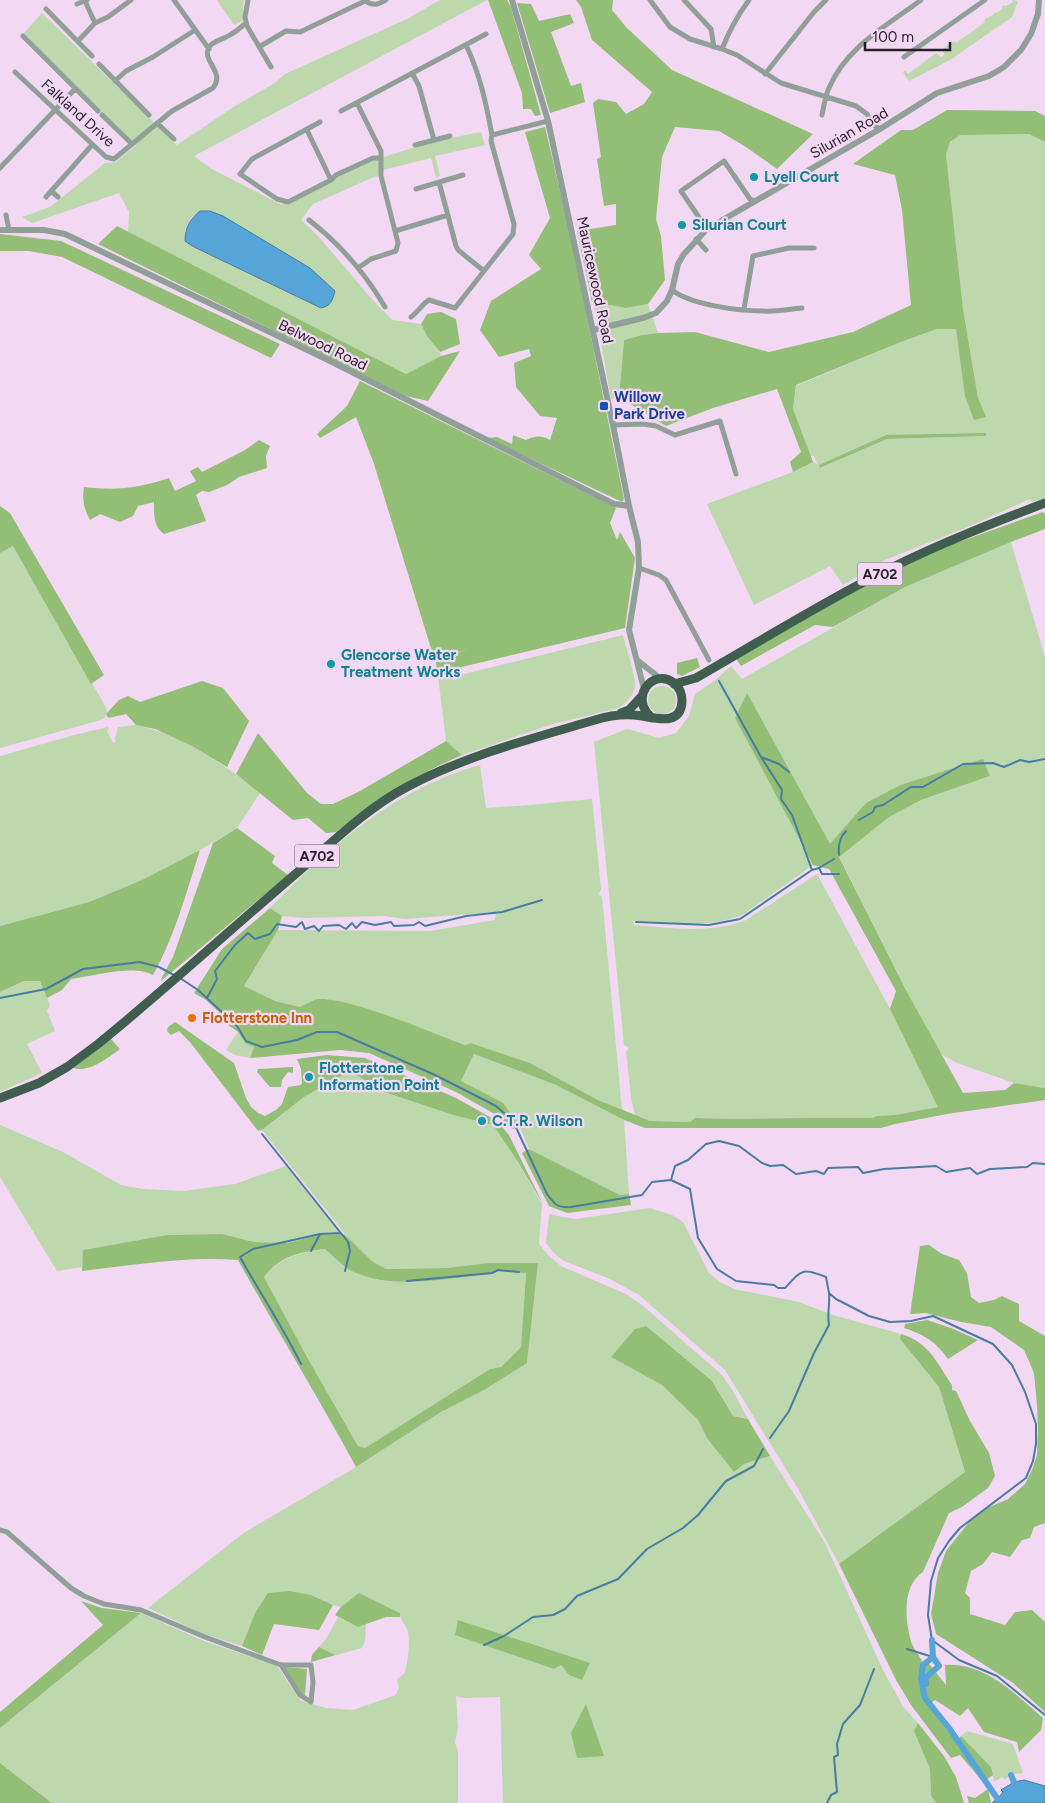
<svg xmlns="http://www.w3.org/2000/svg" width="1045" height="1803" viewBox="0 0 1045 1803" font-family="Figtree,sans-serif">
<rect width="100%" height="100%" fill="#f3d8f3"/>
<path fill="#bdd8ad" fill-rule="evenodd" d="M217,0H244L243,10L245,19L234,25Z
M440,0H487L194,156L210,168L282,205L284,202L373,158H381L431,142L481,132L485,145L435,156L440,176L436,177L431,158L383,170L381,176L374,177L313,204L301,220L319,237L370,297L392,320L421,324C427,336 437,345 441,356L406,374L128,232L129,212L119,193L32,223L22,217L50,207L105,163L116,162L136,145L72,84L24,33L42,13L177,145L235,106L275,83L285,74L409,18ZM200,211H210L223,216L310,268L335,291C332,301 331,306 321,308L192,246L185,232L191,218Z
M1012,0L1018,1L1012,17L950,60L909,81L903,72L905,70L908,74L936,53L941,57L945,54L941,50L954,41L956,43L984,23L985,19L993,15L995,12L996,13L1002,9V7L1004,5L1006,6L1013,2Z
M1029,134L1045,142V498L1032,502L1030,499L963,529L885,560L843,585L830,566L754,605L707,504L793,472L813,462L818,465L814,456H810L793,409L796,386L901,342L937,329H956L966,396L978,398L963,309L946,154C948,144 951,141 959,135ZM886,435L985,436L887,439L821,468L819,466Z
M592,302L626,308L648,304L658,333L642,335L624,340L619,397L611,399L596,314Z
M1011,542L1045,657V1088L1014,1083L957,1063L941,1054L907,992L839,856L888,817L921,800L990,776L983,760L900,785L866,803L830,845L735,718L813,865L744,914C711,929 669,923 633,921L634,925C670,928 711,934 746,920L817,874L890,1009L939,1107L895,1115L877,1116L872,1118C813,1117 754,1120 695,1118L690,1122L650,1121L635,1115L631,1098L626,1052L629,1048L624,1045L594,742L627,729L659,738L676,733L689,716L695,694L714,681L731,666L742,679L905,587Z
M13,546L107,709L105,718L101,720L0,748V553Z
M623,635C626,647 636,676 635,686C634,696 626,702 619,708L553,724L462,755L446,741L438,676L452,677Z
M648 700a14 14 0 1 1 28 0a14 14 0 1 1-28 0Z
M136,725C183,735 222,763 260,793L237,828L200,850L144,879L89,902L0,926V756L74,735L108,727L109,729L107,731L113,743L116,742L115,738L118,727Z
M480,765L486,808L530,805L592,799L601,889L599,894L602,897L622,1110L598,1100L530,1063L471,1043L465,1045C437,1035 338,993 314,1000C310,1002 305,1005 300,1007L275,1001L244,986L278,930L430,931L495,920L496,912L405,919L384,916L305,918L282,916L270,908C328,847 398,787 480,765Z
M24,981H40L50,1005L47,1011L55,1031L27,1044L42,1073L0,1092V992Z
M238,1032L245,1043L254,1047L250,1058L235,1055L226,1050Z
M474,1054L556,1085L624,1120L629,1194L620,1195L529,1149L519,1125L461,1081Z
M350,1071L384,1092L453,1115L493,1125L518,1162L542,1204L539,1244L549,1256L561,1266L626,1294L642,1305L722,1375L733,1391L748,1419L733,1416L712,1381L611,1357L662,1385L698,1420L707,1438L744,1464L770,1456L825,1543L883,1670L904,1708L918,1723L915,1731L930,1769L931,1796L936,1803H503L500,1697L463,1698L456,1696L458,1728L455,1742L458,1752V1803H52L0,1763V1728L141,1613L204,1641L277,1666L301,1701L326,1708L353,1710L396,1695L399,1687L397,1679L405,1673C408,1659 410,1645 408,1631C406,1625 400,1620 400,1613L359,1593L341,1607L333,1605L311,1595L290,1591L255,1613L242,1646L204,1634L148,1608L245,1532L351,1470L441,1412L484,1390L527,1363L538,1263H488L447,1268L386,1269L372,1261L354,1245L262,1130L304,1097ZM458,1620L589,1664L569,1675L561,1665L554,1669L456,1635Z
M0,1125L63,1152L121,1185L143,1189L183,1191L235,1184L286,1166L341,1234L320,1235L287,1243L254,1242L222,1234L167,1235L84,1250L82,1267L57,1271L0,1177Z
M650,1208L672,1215L683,1222L709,1273L720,1282L734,1289L799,1302L833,1315L901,1334L900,1339L939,1387L965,1472L839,1564L797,1487L725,1370L639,1295L610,1279L564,1261L554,1253L546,1243L549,1215L550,1214L562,1217L576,1219Z
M325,1249C334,1257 345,1269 356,1273C396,1290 449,1278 491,1274L497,1271L526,1273L521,1347L501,1367L490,1369L365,1448L358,1446L307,1357L264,1277C281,1256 299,1253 325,1249Z
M338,1617L358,1627L366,1624L365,1641L362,1648L311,1662L312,1655L326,1639Z
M967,1731L1013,1744L1023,1773L1014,1774L1005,1779L1002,1777L994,1782L991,1767L961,1736Z"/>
<path fill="#93be76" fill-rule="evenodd" d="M488,0H507L511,7L541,115L535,116L531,109H523L522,93Z
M576,0H613L612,10L626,27L672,70L813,134L777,169L746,147L719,131L675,127L662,157L656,219L661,236L665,280L648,304L626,308L592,302L577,231L616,225V204L604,206L597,159L601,157L593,103L598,99L616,102L626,114L644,104L652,92L592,40L581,7Z
M517,3L531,4L539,21L570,14L574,23L551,32L571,86L581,83L585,102L550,113Z
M947,110L1035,111L1045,116V142L1029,134L960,135L950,142L946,154L963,309L978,398L986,417L974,420L965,396L956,329H937L901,342L796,385L793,409L813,462L793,472L790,462L801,452L777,389L713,408L666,426L619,397L624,340L642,335L658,333L695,332L769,352L853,332L911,305L902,210L895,175L853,164L901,130H913Z
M545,127L571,238L624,499L622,502L487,438L497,437L512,444L513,435L526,440C535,436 541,435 550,440L557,418L540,416L516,387L514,363L531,356L529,349L499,357L480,330L491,301L541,269L529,255L550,218L525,132Z
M117,226L406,374L441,356L460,351L428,401L406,396L98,244Z
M0,234L61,241L280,344L271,358L62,257L29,251H0Z
M441,312L456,319L460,344L440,352L427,336L421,324L427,314Z
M360,381L616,508L610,523L617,540L620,532L635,558L625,628L449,670L437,668L435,659L469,649L434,658L374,464L356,417L320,438L317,434L347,406Z
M986,433V436L887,439L820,468L819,465L886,435Z
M259,440L270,446L266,456L267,468L239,477L227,485L209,492L202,491L196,495L206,521L164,534C153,527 154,513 154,502L138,506L133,516L120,522L100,514L90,520C84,509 82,499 84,487C116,491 139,488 169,478L175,491L196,481L190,471L198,467L202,472L245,450Z
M0,506L10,513L104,675L91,684L13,546L0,553Z
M1043,512L1045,514V529L1011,542L905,587L833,627L815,625L741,666L736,659L887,572L953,544Z
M697,658L700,667L682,676L677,674V663Z
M202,681L223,688L249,721L227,767L192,746L155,729L136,725L126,714L108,718L106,714L119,700L128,696L140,702Z
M747,693L830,844L866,803L900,785L983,759L990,776L921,800L889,817L839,857L907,992L963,1093L1005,1090L1014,1083L1045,1088V1100L947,1114L895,1124L881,1128H645L624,1120L556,1085L474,1054L461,1081L503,1103L519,1125L513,1129L498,1116L456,1092L369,1053L340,1050L250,1058L254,1047L245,1043L238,1032L218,1018L220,1013L206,1000L194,993L222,949L270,908L282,916L278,930L244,986L275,1001L300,1007C305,1005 309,1002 314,1000C338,992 437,1035 465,1045L471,1043L530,1063L598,1100L650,1121L690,1122L695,1118C754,1120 813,1117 872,1118L877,1116L895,1115L938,1107L890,1009L896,991L829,869L813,865L735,718Z
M258,733L307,793L321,804H333L360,791L446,741L462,755L436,767L394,790L336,832L326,833L308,818L293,820L236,774Z
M237,828L275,856L272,863L288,875L161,981L162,977L173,957L213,843Z
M200,850C186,893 175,936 153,975C134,964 93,976 71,979L62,990L47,998L40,981H24L0,992V926L89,902L144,879Z
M175,1022L234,1063L246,1098L251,1107L258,1113L265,1116L276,1110L282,1104L288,1087L301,1085L302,1083L301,1069L297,1059L327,1055L365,1058L456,1098L497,1121L509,1135L543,1204L518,1162L493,1125L453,1115L384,1092L350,1071L304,1097L262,1130L258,1131L190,1042L179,1031L171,1035L167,1031L168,1027Z
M111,1039L120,1049C108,1058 86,1075 71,1067Z
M293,1067V1073L288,1072L282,1080L281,1087H270L257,1072L258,1069Z
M529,1149L620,1195L629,1194L631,1205L567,1213L549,1206L522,1153Z
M222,1234L254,1242L287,1243L320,1235L344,1234L372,1261L386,1269L447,1268L488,1263H538L527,1363L484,1390L441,1412L356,1467C318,1397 276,1329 238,1260C186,1256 134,1265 82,1271L83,1250L167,1235ZM325,1249C334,1257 345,1269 356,1273C396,1290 449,1278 491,1274L497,1271L526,1273L521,1347L501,1367L490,1369L365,1448L358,1446L307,1357L264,1277C280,1256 300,1252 325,1249Z
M929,1245L942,1254L959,1260L967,1273L971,1297L979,1303L994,1300L1002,1296L1019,1304V1321L1045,1336V1523L1034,1527L1030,1538L1022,1540L1010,1557L992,1552L983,1564L971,1571L965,1593L970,1598V1614L1005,1625L1015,1612L1032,1610L1045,1622V1712L1013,1683L936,1634L931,1614L938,1573L946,1551L969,1522L985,1509L1008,1499L1025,1484L1032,1470L1037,1455L1038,1429L1037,1405L1034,1373L1024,1350L991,1327L961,1322L926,1313L910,1314L920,1246Z
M927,1320L951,1328L978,1340L948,1359C937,1343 924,1334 904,1328L905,1324Z
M646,1326L712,1381L733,1416L748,1419L770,1456L744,1464L734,1472L707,1438L698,1420L662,1385L611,1357L635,1329Z
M901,1334C930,1343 936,1362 952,1385V1390L956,1391L970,1421L989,1453L995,1476L988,1488L962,1507L949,1513L923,1572C901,1586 905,1622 912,1644C915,1651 921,1657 923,1664H929L946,1685L945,1665C985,1662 1015,1694 1043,1718L1041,1730L1019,1752L1017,1742L984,1732L968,1708L960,1716L935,1700L928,1705L956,1742L961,1736L991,1767L993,1775L983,1782L960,1755L951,1758L911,1705L896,1680L839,1564L965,1472L939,1387L900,1339Z
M290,1591L311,1595L333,1605L319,1630L274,1624L262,1655L242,1646L255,1613L268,1593Z
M359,1593L400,1613V1617H386L358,1627L335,1615L341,1607Z
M81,1601L102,1608L141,1613L0,1728V1712L103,1625Z
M458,1620L590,1663L582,1680L569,1675L561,1665L554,1669L455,1635Z
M319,1647L335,1655L311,1662L312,1655Z
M285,1667L307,1669L305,1695L301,1694Z
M586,1704L604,1756L577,1758L571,1733Z
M918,1723L944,1756L956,1777L964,1803H936L931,1796L930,1769L914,1731Z
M0,1763L52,1803H0Z
M988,1789L991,1803H969L967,1796L975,1798Z"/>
<path fill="#56a5d8" stroke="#487ca3" d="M200,211H210L223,216L310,268L335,291C332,301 331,306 321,308L192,246L185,241C185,228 190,219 200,211Z
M1024,1780L1045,1786V1803H992L1000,1796L1003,1792L1001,1790L1014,1782Z"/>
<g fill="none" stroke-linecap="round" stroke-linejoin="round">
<path stroke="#487ca3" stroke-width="2" d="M719,681L761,757L782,790L781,799L792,815L812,870
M761,757L779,764L789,772
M859,820L873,812L875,807L883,805L911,787H923L963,764L993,763L1004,767L1020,760L1029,762L1045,759
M839,855C838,846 839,838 846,831
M819,868L822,874H839
M636,922L709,925L740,919L812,870L819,868L834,859
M180,978L198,990L237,1026L246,1041L262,1047L297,1040L317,1032H337L435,1075L496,1106L513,1121L547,1194C555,1205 558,1208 571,1207L642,1195L652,1182L671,1180L690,1189L698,1238L717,1269L736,1281L774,1285L778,1288H785C802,1270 802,1267 826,1277L829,1293L836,1299L869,1316L890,1322L911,1321L933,1316L993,1344L1012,1365L1025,1392L1036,1424V1444L1033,1461L1026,1478L960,1528L949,1541L938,1558L931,1581L928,1615L932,1640L959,1660L997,1676L1045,1715
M0,998L46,989L83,969L140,962L159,967L174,975
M207,998L217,979L215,971L235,945L248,933L255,939L270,934L277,924L296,927L302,922L305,929L314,926L319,931L323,926L339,925L346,929L352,923L356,928L362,922L375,925L391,922L394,926L414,925L419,922L425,926L466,916L502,912L542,900
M262,1134L348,1242L350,1251L345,1271
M671,1180L675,1166L688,1160L706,1144L719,1141L739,1146L762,1163L770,1166L783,1165L796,1174L816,1171L824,1174L828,1168L858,1167L863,1173L884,1169L936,1166L946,1172L970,1168L977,1174L990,1169L1027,1167L1033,1163L1045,1164
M311,1251L320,1234
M407,1281L492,1273L498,1270L519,1272
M301,1364C283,1327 260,1293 240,1257L253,1249L320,1234L341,1233
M770,1438L789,1411L814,1353L829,1325C827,1314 830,1305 829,1293
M484,1645L504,1636L533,1617L553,1615L565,1609L577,1596L618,1579L647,1549L683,1528L698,1515L726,1481L754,1466L763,1449
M907,1649L933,1657
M827,1803L831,1795L837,1792L834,1757L838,1755L837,1744L843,1724L860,1705L874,1669"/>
<path stroke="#56a5d8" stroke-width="6" d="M932,1640L933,1657L923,1665L921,1679L925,1698L949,1728L997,1798
M926,1684L925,1678L939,1666L933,1657
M1011,1775L1014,1782"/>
<path stroke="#909f97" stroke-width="5" d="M174,0L209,49
M248,0L245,17L247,26L271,67
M650,0L670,27L690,39L722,49L737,55L781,83L856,106L867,114L873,125L880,129
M684,0L711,29L714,47
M85,1L95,23
M77,4L87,0
M46,9L92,56
M23,36L98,111
M78,41L95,23L108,17L131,0
M466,45C480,74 486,103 492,135
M259,47L286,31L300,32L365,1C374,6 377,5 386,0
M722,49C729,31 738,15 749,0
M904,57L985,0
M99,64L149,115
M15,72L106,157L114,159L172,111L213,88C226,72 201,61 209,47C213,41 224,39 230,35C236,32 241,27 246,23
M412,73L419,86L434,140
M765,74L814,12L826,0
M115,81L126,71L153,57L195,30
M357,103L381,151V176L398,243L396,251L371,259L358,268
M341,111L486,34
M102,115L132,144
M822,115C824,106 825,96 829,88C846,47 888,25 921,0
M320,122L252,159L240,174L277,199L288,202L331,180L336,175L373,158H381
M157,123L174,139
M307,130L331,180
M415,145L450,136
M0,168L75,89
M439,182L456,246L458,250L484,271
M416,189L463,175
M51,191L58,197
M46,197L92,145
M6,215L9,230
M309,220C340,244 365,273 385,307
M707,229L681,191L724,161L750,199L756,201
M395,231L448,215
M696,239L706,250
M672,290C691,305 739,311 763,311C776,312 789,309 802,308
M744,309L753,256L789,248H814
M411,317C418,312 422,304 429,300L455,308L513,234L514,224L491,141L492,135L548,121
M613,425L643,424L656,426L675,435L720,421L736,474
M639,568L659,575L666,580L709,660
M0,1530L7,1532L71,1588L84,1596L104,1604L141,1610L205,1637L281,1665H311L313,1682L311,1702L300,1695L281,1665"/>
<path stroke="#909f97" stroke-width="6" d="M512,0L548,121L613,425L629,506L638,542L639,568L629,630L644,689
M0,230H44L65,234L326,359L614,504L629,506
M593,330L643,318L656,313L667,301L672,290L678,264L684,254L707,229L880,129L937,93L989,76L1004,67L1021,50L1031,34L1038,14L1039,0
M637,660L661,679"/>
<path stroke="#405e4f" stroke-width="9" d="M674,684L696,678C761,641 824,601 891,568C941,543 993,523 1045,503
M621,713L629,710L641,697
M0,1098L39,1083L67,1067L98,1044C167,988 232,928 299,871C333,842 366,809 405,788C464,756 530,739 595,720C608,716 620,714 634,715C651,716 681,729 682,701C682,694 679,687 674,683C653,667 628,698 652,718"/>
</g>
<g fill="#0f9aa8" stroke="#f3d8f3" stroke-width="2">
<circle cx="754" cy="177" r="5"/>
<circle cx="682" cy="225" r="5"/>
<circle cx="331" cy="664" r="5"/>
<circle cx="309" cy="1077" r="5"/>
<circle cx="482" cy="1121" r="5"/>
</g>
<rect fill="#1a4fb4" stroke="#f3d8f3" stroke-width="2" x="599" y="401" width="10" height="10" rx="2.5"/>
<circle fill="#e8710a" stroke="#f3d8f3" stroke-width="2" cx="192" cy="1018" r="5"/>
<g text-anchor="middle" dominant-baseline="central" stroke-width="4.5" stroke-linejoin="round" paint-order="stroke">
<g fill="#f3d8f3" stroke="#655665" stroke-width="1">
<rect x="857.5" y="562.5" width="45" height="23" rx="4"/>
<rect x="294.5" y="844.5" width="45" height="23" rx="4"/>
</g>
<g font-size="14" font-weight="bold" fill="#281e28">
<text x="880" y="574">A702</text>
<text x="317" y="856">A702</text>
</g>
<g font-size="15" fill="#281e28" stroke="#f3d8f3">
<text transform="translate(78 113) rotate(42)">Falkland Drive</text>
<text transform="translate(849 133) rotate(-30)">Silurian Road</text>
<text transform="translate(595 280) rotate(78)">Mauricewood Road</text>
<text transform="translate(323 345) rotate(26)">Belwood Road</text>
</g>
<g font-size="15" font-weight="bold" fill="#0d838f" stroke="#f3d8f3" text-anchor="start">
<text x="764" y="177">Lyell Court</text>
<text x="692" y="225">Silurian Court</text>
<text x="341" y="655">Glencorse Water<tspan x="341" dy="17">Treatment Works</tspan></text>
<text x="319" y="1068">Flotterstone<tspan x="319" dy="17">Information Point</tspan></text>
<text x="492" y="1121">C.T.R. Wilson</text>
</g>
<g font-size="15" font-weight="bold" fill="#164399" stroke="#f3d8f3" text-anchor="start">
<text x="614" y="397">Willow<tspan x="614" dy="17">Park Drive</tspan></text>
</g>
<g font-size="15" font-weight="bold" fill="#c56008" stroke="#f3d8f3" text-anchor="start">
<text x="202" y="1018">Flotterstone Inn</text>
</g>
</g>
<path d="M865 42v8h85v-8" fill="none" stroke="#281e28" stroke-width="2.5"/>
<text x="872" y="42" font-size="15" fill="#281e28" stroke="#f3d8f3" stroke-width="4" paint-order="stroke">100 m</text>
</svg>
